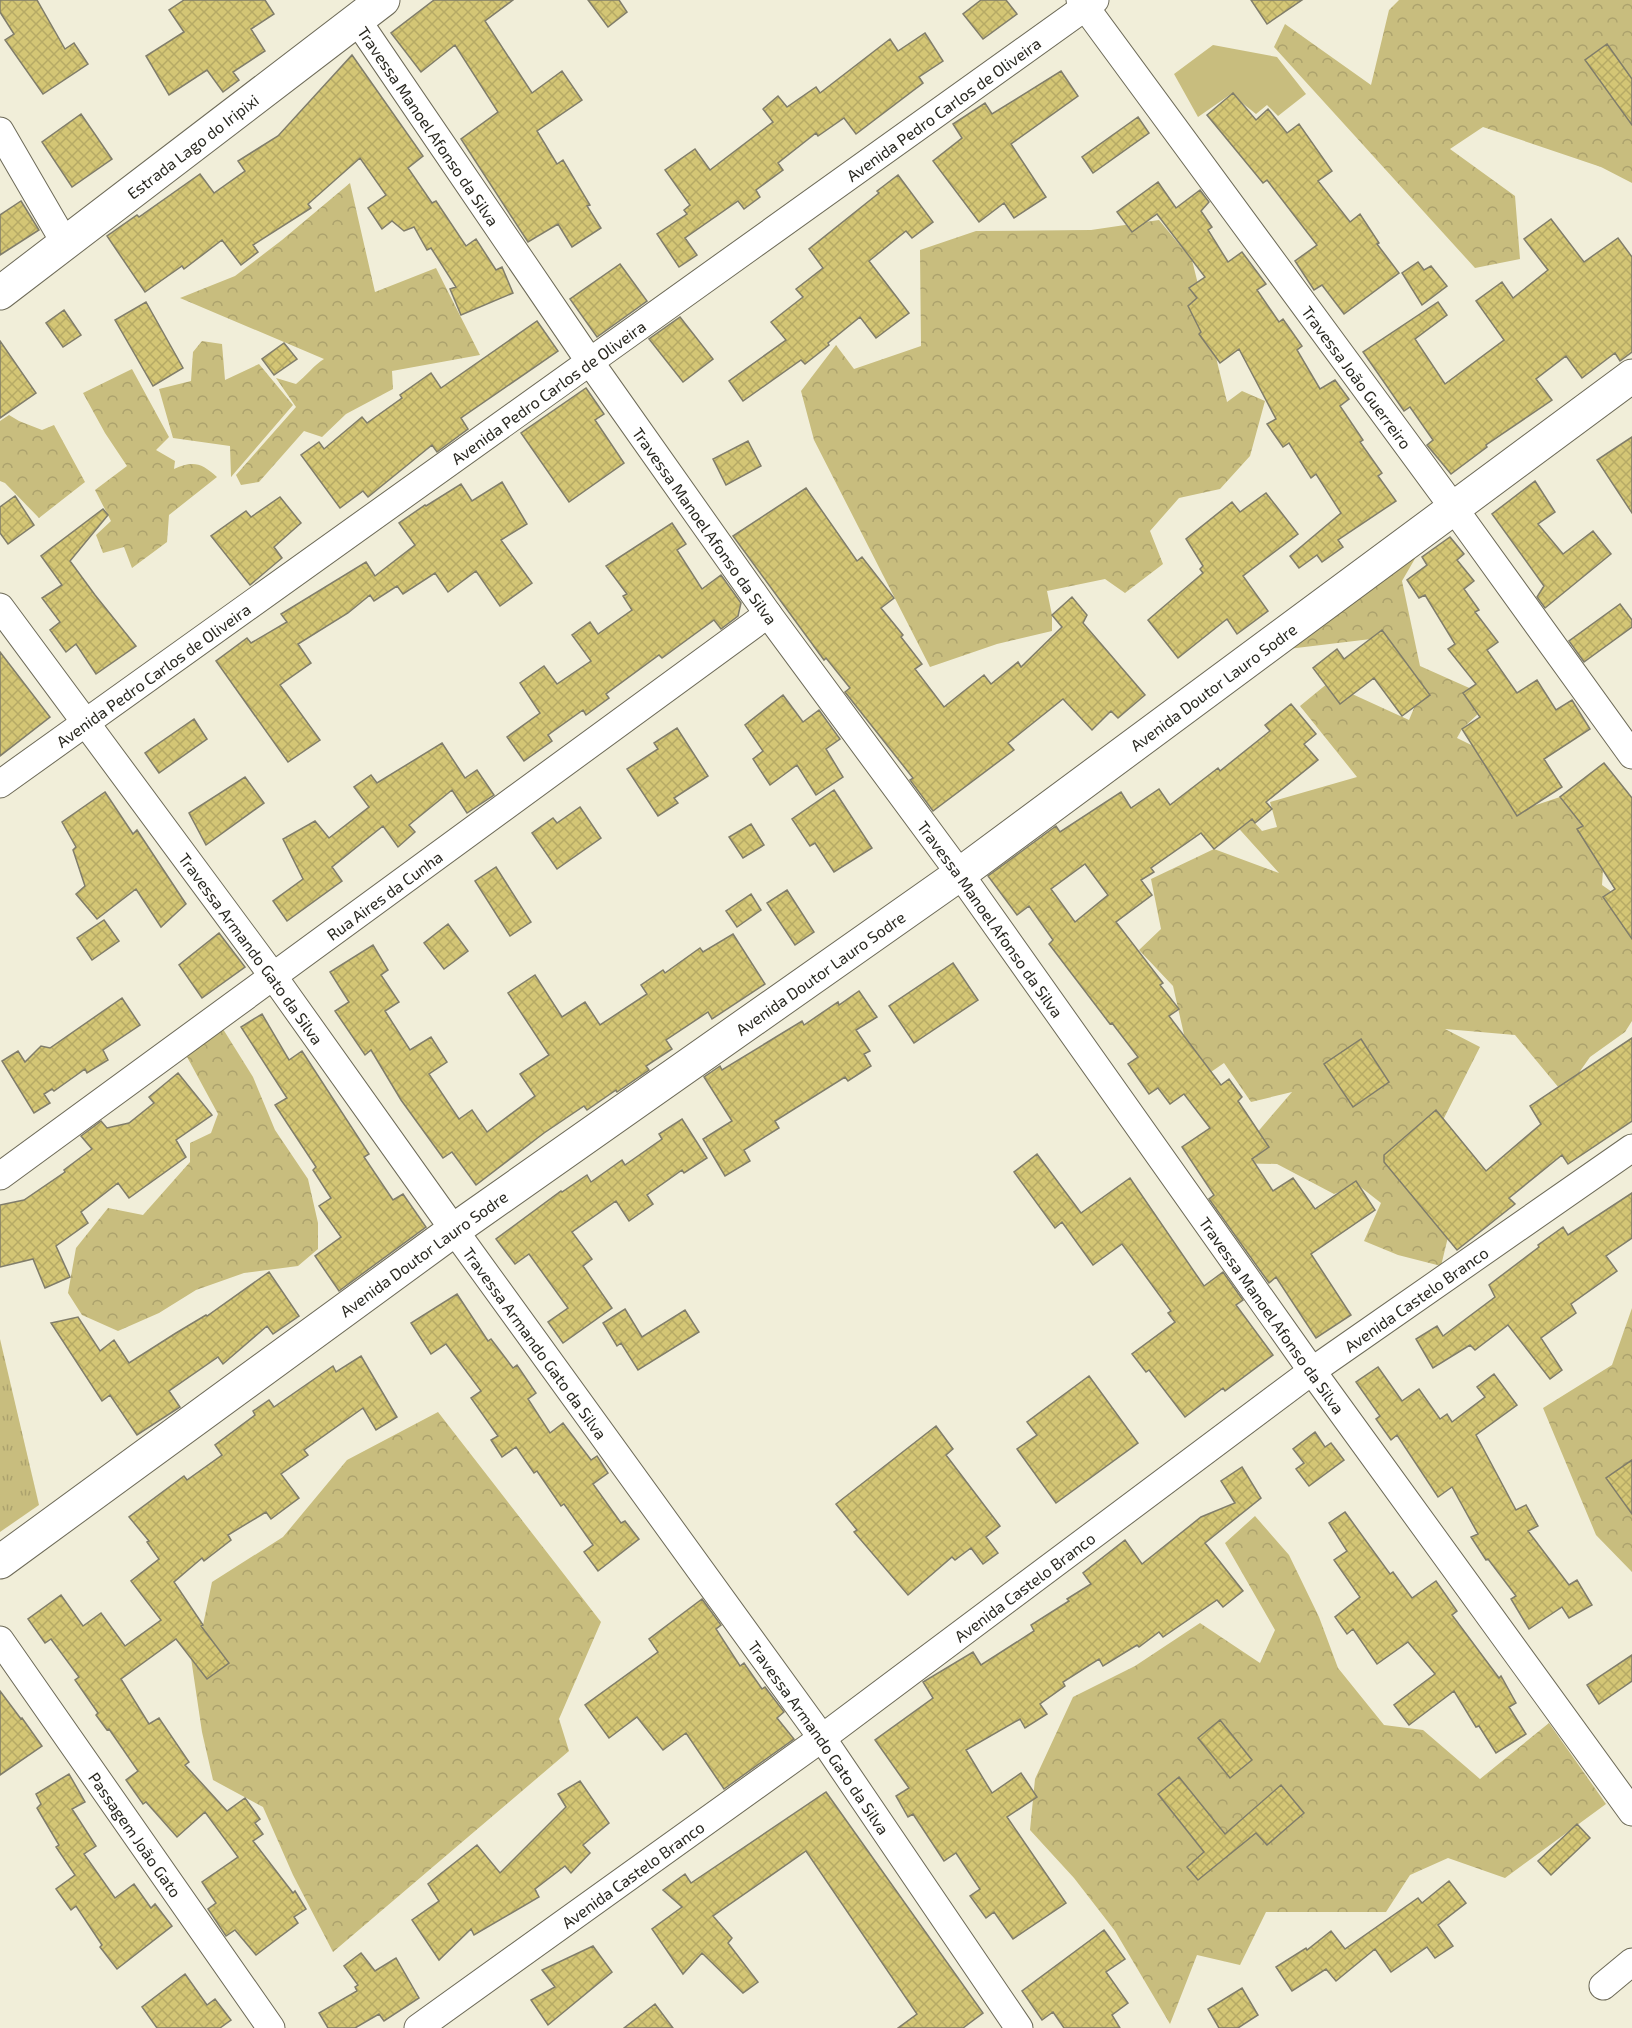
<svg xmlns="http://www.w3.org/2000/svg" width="1632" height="2028" viewBox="0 0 1632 2028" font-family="'Exo 2',sans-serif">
<defs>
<pattern id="forest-crowns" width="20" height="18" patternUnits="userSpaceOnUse" patternTransform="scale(1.5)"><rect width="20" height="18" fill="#c8bd7e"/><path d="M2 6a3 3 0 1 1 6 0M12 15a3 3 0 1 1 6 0" fill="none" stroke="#aca26d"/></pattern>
<pattern id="park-tufts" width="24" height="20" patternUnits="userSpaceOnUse" patternTransform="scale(1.5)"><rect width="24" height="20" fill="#c8bd7e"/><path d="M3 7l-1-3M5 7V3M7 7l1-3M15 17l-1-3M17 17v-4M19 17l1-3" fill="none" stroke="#aca26d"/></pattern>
<pattern id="building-cross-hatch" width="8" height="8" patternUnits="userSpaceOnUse" patternTransform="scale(1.5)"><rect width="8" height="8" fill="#d4c675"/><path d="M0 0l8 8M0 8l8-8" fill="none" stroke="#b6aa65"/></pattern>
</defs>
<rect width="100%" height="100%" fill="#f1eed9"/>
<path fill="#c8bd7e" d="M1213,45L1277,57L1306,94L1278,116L1267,105L1256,114L1231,94L1198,117L1174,74Z"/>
<path fill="url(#forest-crowns)" d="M1399,0H1632V183L1601,167L1483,127L1450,149L1515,196L1520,259L1475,268L1274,47L1285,24L1371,85L1389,10Z
M350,183L375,292L436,268L480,355L392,371L393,389L346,414L322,437L304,431L259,482L241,485L236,475L296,407L276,378L296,384C306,376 315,364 324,359L180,298L235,276L282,240Z
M1159,220L1192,260L1227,402L1242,391L1265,401L1250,456L1220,489L1179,498L1150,531L1163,564L1125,593L1105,579L1047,591L1052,615V631L997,644L930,667L814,440L801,391L836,345L854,369L921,346L920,250L976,231L1091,230Z
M202,341L222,344L225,380L259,364L293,405L231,477L230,446L173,438L159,389L191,381L193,352Z
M132,369L169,437L156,450L175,461L174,469C193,460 202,463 217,477L169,515L167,542L132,568L124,547L103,553L96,535L111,521L95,490L127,466L105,433L83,393Z
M9,415L19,421L42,430L54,425L85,482L39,518L5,483L0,481V421Z
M1420,550L1402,581L1420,666L1494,699L1462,729L1457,738L1518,768L1530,807L1560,797L1606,827L1602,885L1632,906V1021L1625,1032L1590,1057L1564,1094L1515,1035L1445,1029L1480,1047L1441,1124L1448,1237L1441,1266L1398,1255L1364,1241L1381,1203L1358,1185L1334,1194L1277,1164L1231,1163L1292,1092L1251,1102L1224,1063L1195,1083L1173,986L1139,950L1161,929L1151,879L1214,849L1279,873L1223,811L1235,800L1262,831L1277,827L1270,802L1357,777L1300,706L1328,683L1409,720L1417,701L1371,639L1288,649Z
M223,1029L253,1077L275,1130L308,1179L318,1223V1249L298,1266L244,1273L196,1290L159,1313L118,1331L82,1315L68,1293L76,1248L108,1208L143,1215L190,1162V1143L211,1133L218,1114L186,1055Z
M1632,1308V1572L1596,1535L1543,1408L1612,1365Z
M438,1412L601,1622L559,1719L569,1751L333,1952L293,1875L263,1807L213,1780L202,1732L191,1658L203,1625L212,1582L283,1537L347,1460Z
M1255,1516L1289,1555L1319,1617L1338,1668L1384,1725L1423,1730L1480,1779L1549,1723L1606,1804L1505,1878L1448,1858L1410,1875L1386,1912H1266L1240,1965L1197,1955L1170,2024L1115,1931L1074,1878L1030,1830L1035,1779L1073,1697L1135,1666L1200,1623L1260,1663L1275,1630L1225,1543Z"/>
<path fill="url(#park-tufts)" d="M0,1339L39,1505L0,1532Z"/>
<path fill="url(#building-cross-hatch)" stroke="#807d6a" stroke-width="1.5" fill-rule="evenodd" d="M0,0H37L65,49L74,43L88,64L43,94L5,40L14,34L0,12Z
M184,0H265L274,14L251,29L265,51L233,72L239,80L223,92L207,70L169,95L146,56L184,32L169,10Z
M434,0H513L485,21L532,93L562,71L582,100L537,131L557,164L563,160L590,205L587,206L601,228L572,247L558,224L528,242L461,139L498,112L455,45L421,72L391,33Z
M588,0H619L627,12L608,27Z
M981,0H1006L1017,14L983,39L963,14Z
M1251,0H1302L1267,24Z
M925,33L943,61L919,77L923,83L856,134L844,118L818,136L816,133L778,163L783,170L756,190L760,197L744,209L738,201L685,238L697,255L679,267L657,234L687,214L684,210L690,205L665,170L695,149L710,170L773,122L763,109L778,96L787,107L816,87L820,93L890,39L898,51Z
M1607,44L1632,79V125L1585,60Z
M352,55L423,156L408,168L432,203L436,201L466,246L476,239L496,270L502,267L513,293L461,315L450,289L456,287L431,248L427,250L414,227L404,231L392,221L382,229L368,208L386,195L360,158L308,204L311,208L253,245L258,252L241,265L222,240L184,269L182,266L145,292L107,236L137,215L139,217L200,174L214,193L245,171L238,161L278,136Z
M1061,71L1078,96L1011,144L1046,197L1014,218L1004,203L979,222L933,161L962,138L953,124L985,103L992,114Z
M1233,93L1256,120L1268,109L1287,133L1299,124L1332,171L1318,181L1350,222L1360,214L1379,243L1377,244L1399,273L1344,314L1322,285L1314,290L1295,261L1317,245L1267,180L1263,183L1207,115Z
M81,114L112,159L72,187L42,142Z
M1138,117L1149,133L1093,173L1082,157Z
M898,175L933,222L912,238L906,231L869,261L909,313L876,338L860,317L828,343L829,345L805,364L801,360L743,401L729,381L786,340L771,322L803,297L796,289L823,268L809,249L879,193L877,191Z
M1158,182L1176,208L1200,190L1209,202L1201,211L1212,227L1208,230L1228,262L1242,252L1266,284L1257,290L1279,322L1283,319L1302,346L1297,350L1320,389L1335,380L1349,399L1340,406L1363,440L1360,442L1382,473L1378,476L1396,501L1338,540L1343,547L1322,562L1317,555L1299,568L1290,556L1341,513L1316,474L1311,478L1289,443L1283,447L1267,424L1276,419L1239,349L1220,363L1199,334L1201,332L1188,306L1197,298L1189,288L1205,277L1157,214L1132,232L1117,212Z
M21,201L39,230L0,255V215Z
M1551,219L1584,262L1618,238L1632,257V352L1620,361L1615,353L1582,378L1566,356L1536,379L1552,400L1486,445L1487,447L1451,474L1427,445L1433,440L1410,407L1404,411L1363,352L1438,302L1447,315L1415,339L1445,384L1504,340L1476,301L1502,282L1513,298L1548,270L1524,239Z
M1418,262L1424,270L1431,266L1447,286L1422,305L1402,273Z
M620,264L647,301L597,337L570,299Z
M146,302L183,368L153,386L115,320Z
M64,310L81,335L63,347L46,323Z
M680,317L713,359L683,382L649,339Z
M537,321L558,351L461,418L468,429L437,452L432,445L368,497L363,491L340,508L301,455L319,442L324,449L362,417L367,423L402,398L400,395L431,373L441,388Z
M0,341L36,393L0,418Z
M284,343L297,359L274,375L262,359Z
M586,388L604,414L595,420L624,463L569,502L521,433Z
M1632,437V513L1597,460Z
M748,441L761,466L726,485L713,459Z
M1535,481L1555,512L1538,524L1563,554L1593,531L1611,554L1545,608L1537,597L1544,586L1492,514Z
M502,482L527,524L501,540L532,583L500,606L476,571L448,592L435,573L403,594L397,586L374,601L370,595L348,613L298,644L311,663L280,685L320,740L288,762L216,661L247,638L251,643L287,622L281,614L366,562L375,576L415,545L399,523L425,505L426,506L461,484L472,501Z
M806,488L857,561L862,557L894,598L881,608L903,635L901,637L922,664L915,669L944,707L984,675L991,684L1018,662L1021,667L1062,627L1052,615L1072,597L1087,615L1083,623L1145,695L1118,718L1111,711L1092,730L1063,699L1008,743L1014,750L933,811L910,780L913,778L845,692L850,688L826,658L824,660L733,536Z
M1266,493L1298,534L1243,576L1268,611L1237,634L1227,619L1178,658L1148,620L1203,573L1200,569L1203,566L1186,539L1232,502L1240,512Z
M15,496L34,525L8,544L0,533V507Z
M280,497L301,523L274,547L282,558L250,585L211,536L246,511L251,517Z
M103,509L108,515L70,561L95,595L136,646L96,674L76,644L66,652L50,630L60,622L42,598L62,585L41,556Z
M672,523L686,544L677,550L702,589L721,575L741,603L738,616L721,629L714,620L662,658L659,655L606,694L609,698L586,715L583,710L548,735L552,741L524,761L507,737L540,713L520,683L544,666L557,684L591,661L572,635L590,622L598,634L632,610L623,596L627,594L606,566Z
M1450,537L1464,554L1457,560L1474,581L1464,589L1479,610L1475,612L1498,642L1487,650L1517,693L1537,680L1556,710L1572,700L1590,729L1544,759L1562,787L1517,816L1462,729L1480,717L1463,693L1476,684L1448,649L1455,644L1425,595L1419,598L1407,580L1427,565L1422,557Z
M1620,604L1632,620V627L1584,662L1569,641Z
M1382,630L1430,695L1402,716L1374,678L1340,704L1313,668L1337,649L1344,659Z
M0,652L50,717L0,756Z
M783,695L803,722L819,710L840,739L826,749L843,777L816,795L797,765L770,785L753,759L763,751L745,725Z
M1291,704L1316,734L1304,744L1318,760L1266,802L1272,809L1255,823L1252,819L1214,849L1201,833L1151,868L1154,872L1141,880L1152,895L1116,922L1163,983L1160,985L1179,1009L1169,1016L1221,1085L1229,1079L1242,1097L1238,1101L1269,1147L1252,1159L1273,1191L1293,1178L1315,1209L1356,1181L1375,1210L1311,1254L1351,1315L1316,1338L1276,1277L1269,1283L1209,1199L1214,1195L1182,1147L1210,1128L1184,1094L1170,1104L1158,1088L1149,1094L1128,1064L1138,1057L1112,1023L1110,1024L1049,944L1053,940L1029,906L1017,915L988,876L1056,826L1060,832L1121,792L1131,808L1159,789L1170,805L1218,768L1220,771L1270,731L1265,725ZM1085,864L1108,895L1075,922L1051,889Z
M194,719L207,739L159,773L145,753Z
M677,728L708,776L674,798L678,803L658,816L627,769L658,749L654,743Z
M442,743L465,778L477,770L494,795L467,813L452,790L409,825L415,832L398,847L383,826L332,867L342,881L287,921L273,901L303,879L283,839L315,821L329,838L369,807L354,787L371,775L377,783Z
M1604,763L1632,798V939L1603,897L1615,889L1577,829L1583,826L1560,797Z
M245,777L264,803L206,845L189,813Z
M834,790L872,848L834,872L815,843L810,846L792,819Z
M105,792L133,834L137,830L186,904L161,927L136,889L97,919L76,894L85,886L73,850L76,847L62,822Z
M580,807L601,838L557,869L532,833L553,818L557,823Z
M751,824L764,845L743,858L729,837Z
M496,867L531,922L510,936L475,881Z
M787,890L814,932L795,945L767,903Z
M751,894L761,910L737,927L726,911Z
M104,920L119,941L92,960L77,938Z
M448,924L468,951L444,969L424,943Z
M219,933L245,967L202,998L179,965Z
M733,934L765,984L712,1019L708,1012L666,1040L672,1049L646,1066L649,1070L617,1092L616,1090L587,1110L584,1106L544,1133L476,1185L452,1152L443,1158L401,1100L371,1050L365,1055L335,1011L349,1002L330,972L373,945L388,970L381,975L399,1002L385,1011L410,1050L431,1037L447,1062L429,1074L459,1119L472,1110L487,1132L535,1096L520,1074L549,1055L508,993L535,975L562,1017L585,1002L600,1025L647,994L641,985L663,970L665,973L700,948L703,952Z
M953,963L978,1000L914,1043L889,1006Z
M859,991L877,1017L856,1030L870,1051L864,1054L871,1066L848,1081L845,1077L775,1121L779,1128L744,1150L750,1161L725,1176L703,1139L732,1121L704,1077L720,1066L722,1070L802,1021L804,1025L838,1002L839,1005Z
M122,998L140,1025L103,1050L108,1060L87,1073L85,1069L54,1091L52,1089L44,1094L50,1103L34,1113L2,1061L18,1051L25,1062L41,1046L50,1048Z
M262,1014L289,1060L302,1051L369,1154L364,1157L393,1200L403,1194L426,1227L339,1291L315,1256L341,1237L319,1206L331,1198L313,1170L316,1167L275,1105L287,1098L241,1027Z
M1632,1038V1121L1568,1164L1562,1155L1509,1198L1515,1204L1457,1250L1384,1162V1155L1436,1110L1486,1171L1541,1124L1530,1106Z
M1361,1039L1389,1082L1353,1107L1324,1064Z
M178,1073L212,1115L176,1140L186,1157L129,1198L118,1183L81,1212L88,1223L56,1246L70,1277L45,1288L33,1259L0,1267V1205L24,1200L65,1172L64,1170L92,1149L81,1136L101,1121L107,1128L129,1123L154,1103L149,1097Z
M682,1119L707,1158L684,1173L682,1170L647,1195L653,1204L629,1221L616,1201L572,1232L592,1259L583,1266L612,1308L563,1343L548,1322L568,1308L529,1254L515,1264L496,1239L561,1191L562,1192L587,1175L591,1182L622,1160L625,1165L662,1139L659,1134Z
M1037,1154L1081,1213L1130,1178L1204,1286L1223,1272L1243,1300L1236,1305L1273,1355L1225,1391L1223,1388L1185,1417L1149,1370L1146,1372L1132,1354L1175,1322L1168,1313L1171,1311L1122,1244L1093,1265L1062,1222L1055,1228L1014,1172Z
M1632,1193V1238L1606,1256L1617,1271L1571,1304L1576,1313L1541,1338L1562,1370L1550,1379L1508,1325L1475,1350L1470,1345L1433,1368L1416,1339L1437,1326L1443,1336L1495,1297L1489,1285L1539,1247L1538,1245L1563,1227L1568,1235Z
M269,1272L299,1316L273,1334L267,1326L223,1364L218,1357L169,1391L180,1407L137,1435L110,1395L102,1401L51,1323L78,1317L100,1351L114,1340L129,1363L176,1333L206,1315L207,1316Z
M457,1294L488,1341L491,1339L513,1368L517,1365L536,1393L528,1399L550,1433L563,1423L591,1460L597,1456L608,1473L593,1484L621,1523L625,1521L639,1539L598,1571L584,1552L593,1545L564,1504L561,1506L537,1471L534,1473L516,1447L502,1457L491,1440L498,1436L471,1398L481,1391L446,1344L431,1354L411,1323Z
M625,1309L642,1337L685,1310L699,1332L638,1370L621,1343L617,1346L603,1323Z
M361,1356L397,1417L376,1430L363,1408L304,1450L308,1455L281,1474L299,1498L271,1519L266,1512L228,1535L231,1540L204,1561L202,1558L174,1582L203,1625L201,1626L229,1663L207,1679L176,1639L121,1679L149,1724L159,1718L189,1762L185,1765L227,1811L245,1798L260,1819L255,1823L263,1834L253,1841L293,1893L295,1891L306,1909L294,1917L298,1923L256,1955L235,1930L226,1936L208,1909L216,1903L202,1882L238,1857L205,1812L177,1837L146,1802L143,1804L126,1780L138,1771L109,1729L107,1730L96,1715L98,1713L75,1680L79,1677L51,1639L45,1643L28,1619L61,1595L83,1626L101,1613L125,1646L161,1620L131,1581L159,1559L147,1542L149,1541L129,1517L184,1476L187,1480L222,1455L215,1445L255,1415L253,1411L269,1400L274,1407L333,1366L336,1372Z
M1378,1367L1402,1401L1419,1389L1440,1419L1447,1414L1452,1422L1485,1397L1477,1387L1494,1374L1517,1405L1476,1435L1516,1510L1526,1505L1538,1526L1528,1531L1569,1585L1577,1580L1592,1605L1569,1618L1562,1607L1529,1629L1511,1599L1516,1596L1488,1559L1486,1560L1471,1537L1478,1534L1452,1487L1438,1497L1397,1435L1391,1440L1376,1419L1380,1416L1356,1382Z
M1089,1376L1138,1443L1056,1503L1017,1449L1037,1435L1027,1422Z
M936,1426L953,1449L946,1455L1000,1526L986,1537L998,1553L983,1564L971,1548L955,1560L952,1557L908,1595L854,1532L857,1530L836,1504Z
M1315,1432L1325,1447L1331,1443L1344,1460L1309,1486L1296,1469L1304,1463L1293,1449Z
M1632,1460V1514L1606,1478Z
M1242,1467L1261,1498L1205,1543L1243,1591L1223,1607L1217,1600L1163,1637L1159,1632L1139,1647L1137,1645L1103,1666L1099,1659L1063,1682L1065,1686L1040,1704L1047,1714L1025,1728L1020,1719L966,1750L992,1793L1021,1773L1037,1797L1007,1817L1066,1903L1013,1939L994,1912L986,1918L970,1896L980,1889L956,1853L944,1861L913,1814L908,1817L896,1796L909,1788L875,1740L933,1698L923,1682L973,1652L981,1665L1034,1631L1031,1625L1069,1601L1067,1599L1091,1584L1083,1573L1125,1540L1142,1564L1201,1517L1235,1503L1221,1481Z
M1345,1512L1390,1574L1393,1572L1412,1598L1436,1581L1457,1611L1452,1615L1499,1678L1501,1676L1516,1703L1509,1707L1526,1734L1496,1753L1479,1726L1476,1727L1454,1691L1409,1725L1394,1705L1435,1674L1408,1642L1377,1664L1353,1629L1347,1634L1335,1617L1360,1597L1334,1560L1347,1551L1329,1523Z
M702,1599L721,1625L716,1629L740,1666L744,1663L762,1689L765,1687L784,1712L777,1718L794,1739L724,1789L686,1733L663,1750L637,1717L609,1738L585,1705L658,1652L649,1639Z
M1632,1655V1681L1599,1704L1587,1685Z
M0,1691L21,1719L22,1718L42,1746L0,1775Z
M1220,1720L1252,1760L1230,1778L1198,1738Z
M69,1774L85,1802L72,1809L96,1846L84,1854L115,1898L134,1884L151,1908L155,1904L172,1926L117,1969L100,1947L102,1945L76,1906L71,1910L56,1889L75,1875L56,1847L59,1845L37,1808L41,1804L36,1794Z
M1179,1777L1225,1834L1281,1785L1304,1813L1267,1845L1256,1833L1198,1880L1187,1867L1204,1852L1158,1794Z
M580,1781L609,1823L583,1845L590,1853L571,1873L565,1866L535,1889L539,1897L474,1935L471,1929L439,1960L412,1920L439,1901L428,1884L477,1845L500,1873L566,1807L558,1794Z
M826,1792L983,2013L963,2028H898L917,2014L806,1851L713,1916L732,1938L728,1943L758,1982L743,1993L702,1953L683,1974L652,1929L682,1907L663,1890L685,1874L691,1883Z
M1577,1824L1590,1838L1551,1875L1538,1861Z
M1449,1881L1466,1903L1438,1925L1453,1946L1435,1958L1427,1947L1391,1972L1375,1949L1336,1981L1326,1969L1292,1991L1276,1967L1306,1948L1307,1950L1331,1931L1345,1949L1418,1898L1422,1903Z
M1104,1930L1125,1959L1106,1972L1128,2003L1112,2015L1120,2028H1064L1053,2012L1042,2020L1022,1991Z
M593,1946L612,1972L548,2025L531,2000L555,1987L542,1970Z
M361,1953L375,1971L396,1958L419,1998L384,2021L379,2014L355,2028H328L319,2013L357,1991L355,1987L358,1985L344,1966Z
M185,1974L207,2005L215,1999L231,2020L220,2028H157L142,2007Z
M1242,1988L1258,2015L1238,2028H1219L1208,2009Z
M655,2004L673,2028H624Z"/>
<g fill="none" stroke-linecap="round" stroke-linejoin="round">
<g stroke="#6d6a58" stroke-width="29">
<g id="street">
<path id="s1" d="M1080,0L1453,507L1632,755"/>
<path id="s2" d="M357,20L590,362L768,614L960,874L1312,1371L1632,1812"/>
<path d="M0,131L65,243"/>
<path id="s3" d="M0,607L273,976L454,1230L822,1738L1019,2028"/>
<path id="s4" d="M0,784L1095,0"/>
<path id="s5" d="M0,1176L768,614"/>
<path id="s6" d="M0,1640L271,2028"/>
<path d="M1603,1986L1632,1962"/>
<path id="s7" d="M418,2028L822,1738L1312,1371L1632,1148"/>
</g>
</g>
<g stroke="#6d6a58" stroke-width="35">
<g id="secondary">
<path id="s8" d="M0,293L383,0"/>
<path id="s9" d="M0,1562L454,1230L960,874L1632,376"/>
</g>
</g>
<use href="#street" stroke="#fff" stroke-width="27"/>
<use href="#secondary" stroke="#fff" stroke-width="33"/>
</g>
<g text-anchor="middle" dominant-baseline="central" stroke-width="4.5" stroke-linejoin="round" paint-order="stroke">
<g font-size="16" fill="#292820" stroke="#f1eed9">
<text stroke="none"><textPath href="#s4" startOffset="1160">Avenida Pedro Carlos de Oliveira</textPath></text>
<text stroke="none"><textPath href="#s2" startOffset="128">Travessa Manoel Afonso da Silva</textPath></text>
<text stroke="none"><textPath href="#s8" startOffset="242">Estrada Lago do Iripixi</textPath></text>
<text stroke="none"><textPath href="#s1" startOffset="468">Travessa João Guerreiro</textPath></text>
<text stroke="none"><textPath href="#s4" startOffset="674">Avenida Pedro Carlos de Oliveira</textPath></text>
<text stroke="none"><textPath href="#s2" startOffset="614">Travessa Manoel Afonso da Silva</textPath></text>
<text stroke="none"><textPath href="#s4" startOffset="188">Avenida Pedro Carlos de Oliveira</textPath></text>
<text stroke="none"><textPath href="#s9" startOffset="1496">Avenida Doutor Lauro Sodre</textPath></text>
<text stroke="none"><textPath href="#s5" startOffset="476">Rua Aires da Cunha</textPath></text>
<text stroke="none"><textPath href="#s2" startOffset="1100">Travessa Manoel Afonso da Silva</textPath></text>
<text stroke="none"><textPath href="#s3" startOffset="424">Travessa Armando Gato da Silva</textPath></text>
<text stroke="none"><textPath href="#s9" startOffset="1010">Avenida Doutor Lauro Sodre</textPath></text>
<text stroke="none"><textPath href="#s9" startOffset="524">Avenida Doutor Lauro Sodre</textPath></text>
<text stroke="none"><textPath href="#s7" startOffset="1236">Avenida Castelo Branco</textPath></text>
<text stroke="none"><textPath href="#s2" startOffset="1586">Travessa Manoel Afonso da Silva</textPath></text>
<text stroke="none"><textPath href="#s3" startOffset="910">Travessa Armando Gato da Silva</textPath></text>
<text stroke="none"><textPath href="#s7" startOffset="750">Avenida Castelo Branco</textPath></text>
<text stroke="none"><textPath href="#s3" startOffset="1396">Travessa Armando Gato da Silva</textPath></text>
<text stroke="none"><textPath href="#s6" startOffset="237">Passagem João Gato</textPath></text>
<text stroke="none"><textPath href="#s7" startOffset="264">Avenida Castelo Branco</textPath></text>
</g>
</g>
</svg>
